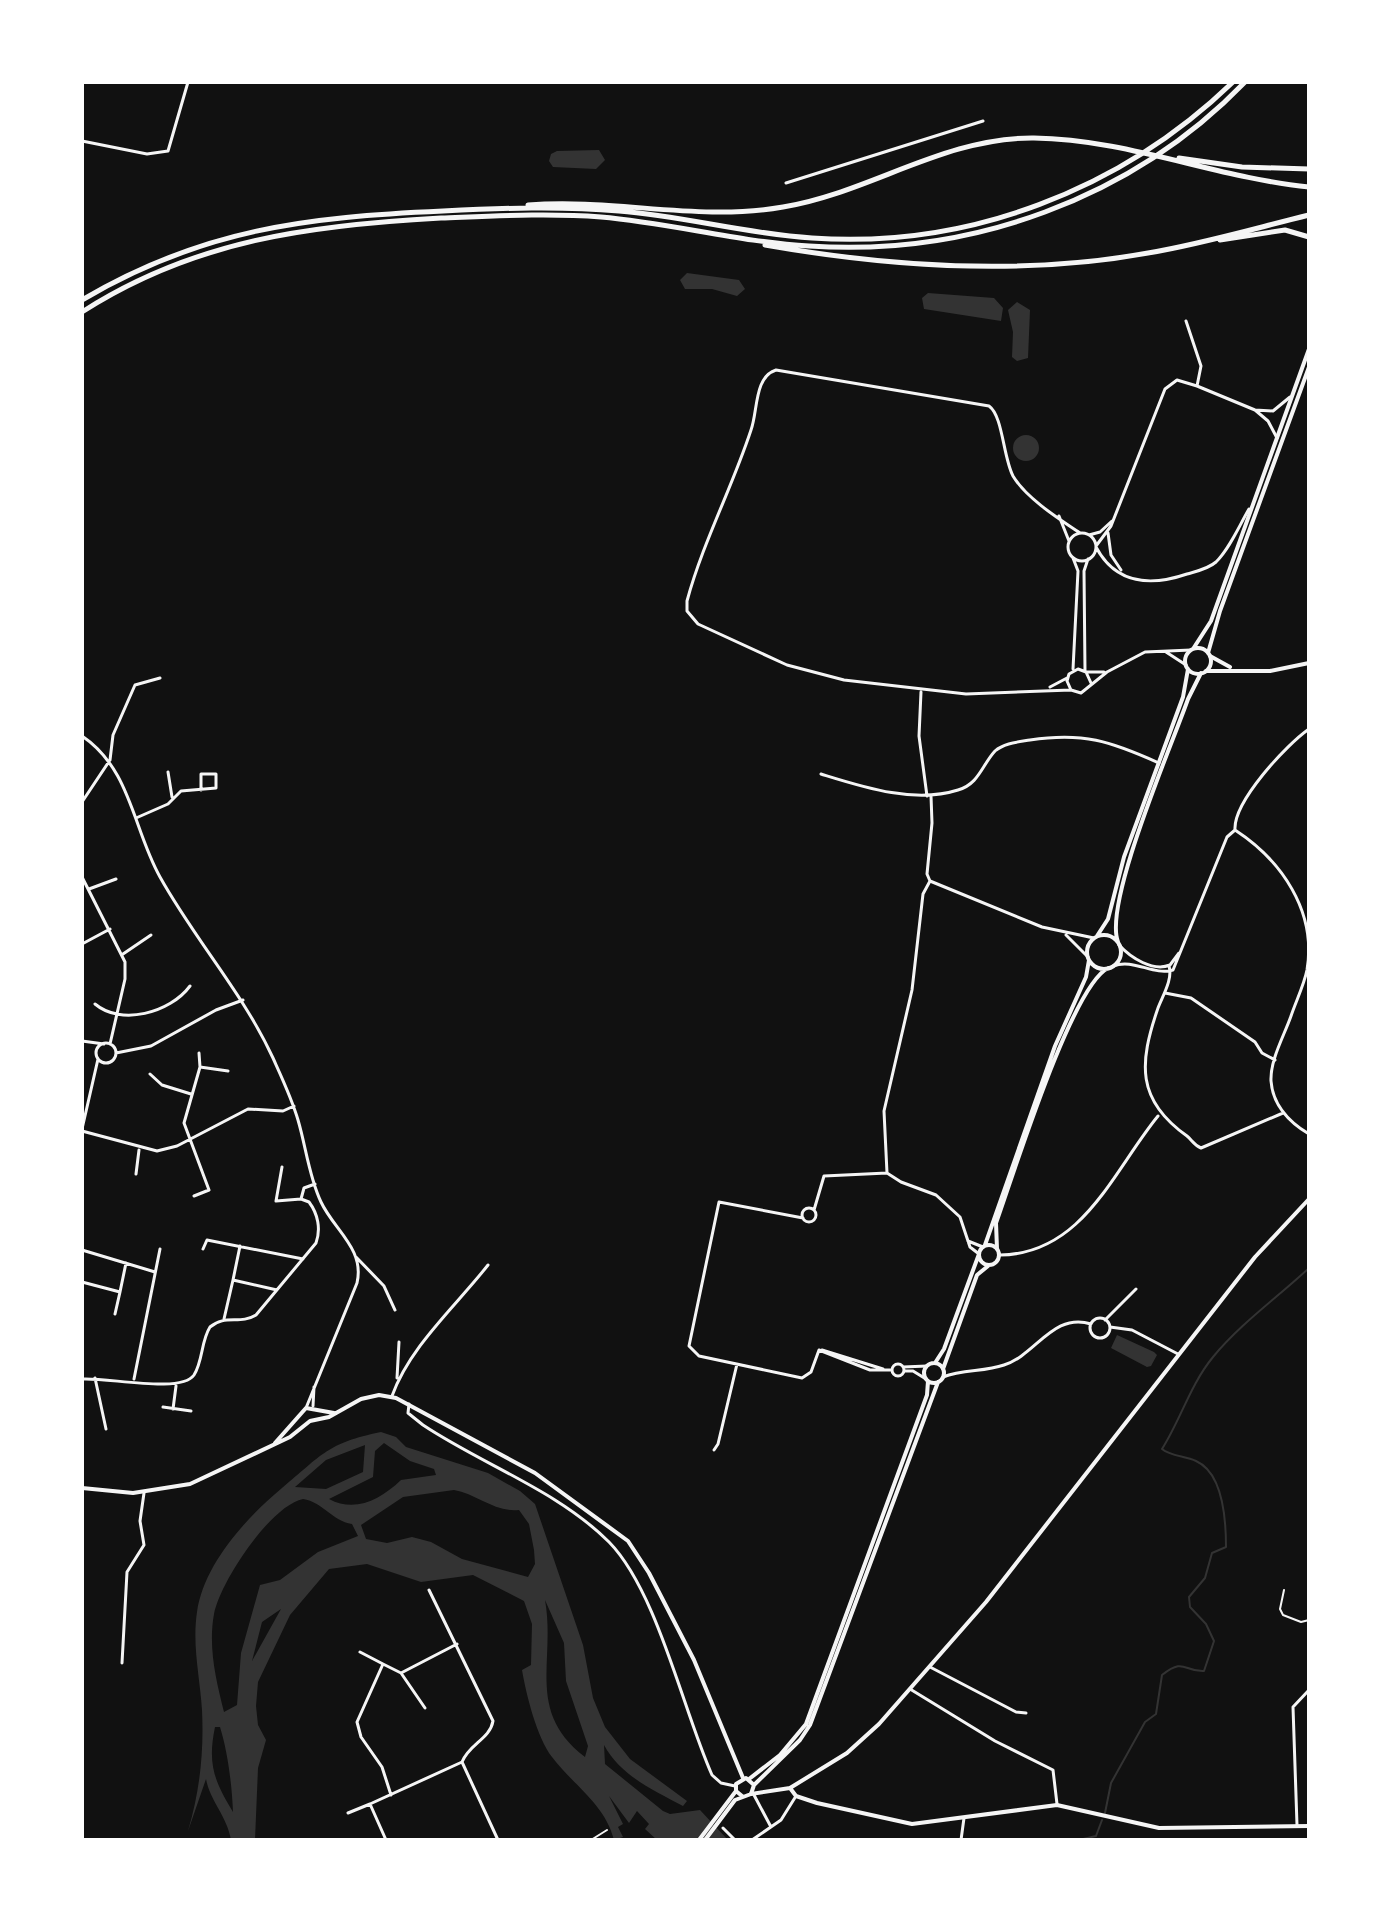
<svg xmlns="http://www.w3.org/2000/svg" width="1391" height="1922" viewBox="0 0 1391 1922" font-family="'Roboto Serif',serif">
<rect width="100%" height="100%" fill="#111"/>
<path fill="#333" fill-rule="evenodd" d="M599,150L605,160L596,169L553,167L549,161L551,154L557,151Z
M687,273L739,280L745,289L737,296L712,289H685L680,280Z
M928,293L994,298L1003,308L1001,321L924,309L922,298Z
M1017,302L1030,310L1028,358L1017,361L1012,357L1013,332L1008,310Z
M1013 448a13 13 0 1 1 26 0a13 13 0 1 1-26 0Z
M1117,1335L1154,1352L1157,1355L1151,1366L1147,1367L1111,1348Z
M381,1432L396,1437L406,1447L488,1473L520,1491L535,1504L583,1645L593,1698L605,1727L630,1759L687,1801L683,1806C653,1790 621,1776 604,1745L605,1764L663,1811L670,1814L700,1810L728,1840H657L645,1829L649,1824L637,1811L629,1823L609,1796L623,1824L618,1827L623,1837L614,1840C605,1804 573,1785 552,1757C537,1738 526,1694 522,1670L531,1665L532,1624L524,1601L473,1575L421,1582L367,1564L329,1569L290,1615L258,1682L256,1706L258,1725L266,1740L258,1768L255,1840H231C227,1816 210,1801 206,1779L188,1831C200,1790 204,1752 202,1710C200,1677 192,1646 197,1612C204,1564 246,1518 282,1488C322,1455 327,1443 381,1432ZM384,1443L410,1461L434,1469L436,1475L401,1480C380,1500 355,1513 329,1499L373,1477L375,1451ZM365,1445L363,1472L326,1489L295,1487L326,1460ZM454,1490C477,1494 496,1513 519,1510L529,1524L534,1550L535,1564L528,1577L462,1559L431,1542L412,1537L387,1543L366,1539L361,1525L403,1497ZM303,1499C323,1502 332,1521 352,1524L358,1536L318,1552L280,1580L260,1585L241,1653L237,1705L224,1712C216,1680 208,1647 214,1614C220,1582 270,1506 303,1499ZM545,1600L564,1643L566,1681L588,1746L585,1757C525,1711 556,1661 545,1600ZM281,1609L252,1661L262,1622ZM215,1727H220C228,1753 232,1786 233,1812C215,1782 207,1765 215,1727Z"/>
<g fill="none" stroke-linecap="round" stroke-linejoin="round">
<path stroke="#333" stroke-width="2" d="M1105,1813L1111,1783L1145,1722L1156,1714L1162,1675C1185,1657 1183,1672 1204,1671L1214,1641L1206,1624L1190,1607L1189,1597L1205,1578L1212,1553L1226,1547C1226,1521 1223,1473 1196,1461C1185,1456 1170,1456 1162,1449C1181,1419 1190,1385 1213,1357C1240,1324 1278,1297 1309,1268
M1079,1840L1096,1836L1102,1820"/>
<path stroke="#f5f5f5" stroke-width="2" d="M1284,1590L1280,1609L1283,1615L1301,1622L1309,1620
M591,1840L607,1830"/>
<path stroke="#f5f5f5" stroke-width="3" d="M82,141L147,154L168,151L188,82
M786,183L983,121
M1186,321L1201,366L1197,386L1255,410L1273,411L1290,397
M1255,410L1268,421L1277,438
M1059,516L1069,541
M1108,533L1111,555L1121,570
M1068 547a14 14 0 1 1 28 0a14 14 0 1 1-28 0Z
M1089,535L1100,532L1112,521
M1096,546L1111,526L1165,389L1177,380L1197,386
M1096,547C1116,585 1152,586 1187,574C1197,571 1208,569 1216,562C1230,548 1239,526 1249,509
M1073,558L1078,571L1073,669
M1166,652L1186,665
M1085,671L1084,571L1088,559
M1087,672H1104
M1091,683L1086,672L1078,669L1069,674L1067,681L1071,690L1081,693L1107,672L1145,652L1191,650
M1050,687L1067,678
M1071,690L966,694L844,680L787,665L698,624L687,611V601C703,542 732,488 751,430C758,411 754,377 776,370L989,406C1003,416 1003,457 1013,476C1026,498 1059,519 1080,533
M921,692L919,736L927,796
M82,736C131,769 133,829 160,877C195,940 243,993 273,1058C282,1078 292,1099 298,1120C306,1147 309,1177 321,1202C334,1230 365,1249 357,1283L306,1408
M110,760L113,735L135,685L160,678
M168,772L172,797
M821,774C863,787 914,804 958,790C979,784 982,765 995,751C1004,743 1018,742 1030,740C1083,732 1110,741 1159,763
M82,802L110,760
M136,818L168,804L181,791L216,788V774H201V790
M1235,830C1281,860 1317,911 1307,970C1304,985 1296,1001 1291,1016C1284,1036 1270,1060 1271,1081C1273,1106 1289,1122 1309,1134
M82,877L125,962V979L110,1044
M930,881L1042,927L1094,938
M89,889L116,879
M1066,935L1088,957
M82,944L110,929
M1119,945C1131,958 1153,972 1170,965L1179,953
M123,954L151,935
M1113,966C1134,958 1153,976 1173,970L1227,837L1235,830C1233,802 1286,745 1309,729
M1169,966C1173,979 1163,995 1158,1008C1139,1063 1136,1100 1187,1136C1192,1140 1194,1145 1201,1148L1283,1113
M1165,993L1191,998L1255,1042L1262,1053L1275,1060
M95,1004C121,1026 170,1013 190,986
M82,1041L104,1044
M96 1053a10 10 0 1 1 20 0a10 10 0 1 1-20 0Z
M116,1053L151,1046L216,1010L243,1000
M200,1067L228,1071
M150,1074L162,1085L191,1094
M82,1129L98,1059
M82,1131L157,1151L177,1146L248,1109L283,1111L294,1106
M282,1167L276,1201L301,1199
M887,1173L884,1111L912,990L923,894L930,881L927,874L932,823L931,796
M887,1173L901,1182L936,1195L960,1217L970,1247L979,1254
M136,1174L139,1150
M194,1196L209,1190L184,1123L200,1067L199,1053
M802 1215a7 7 0 1 1 14 0a7 7 0 1 1-14 0Z
M814,1210L824,1176L887,1173
M803,1218L719,1202L689,1346L699,1356L802,1378L811,1372L819,1350
M968,1241L983,1247
M240,1246L233,1280L277,1290
M203,1249L207,1240L303,1259
M82,1250L155,1272
M1000,1255C1083,1254 1113,1171 1158,1116
M356,1257L384,1286L395,1310
M82,1282L120,1292L126,1263
M115,1314L120,1292
M1090 1328a10 10 0 1 1 20 0a10 10 0 1 1-20 0Z
M224,1319L233,1280
M1105,1320L1136,1289
M1110,1327L1132,1330L1178,1354
M819,1350L870,1370H891
M822,1350L883,1369
M892 1370a6 6 0 1 1 12 0a6 6 0 1 1-12 0Z
M903,1367L927,1366
M904,1371H913L926,1379
M943,1377C963,1369 984,1372 1004,1365C1036,1355 1053,1312 1091,1324
M95,1378L106,1429
M397,1378L399,1342
M82,1379C107,1377 181,1394 194,1375C203,1361 201,1341 210,1327C225,1314 240,1325 256,1315L316,1243C321,1229 318,1214 309,1202L301,1199L304,1188L315,1184
M134,1379L160,1249
M392,1396C410,1346 456,1306 488,1265
M409,1404L408,1413L423,1425C483,1465 557,1490 609,1542C657,1591 683,1710 712,1775L721,1783L735,1786
M313,1406L314,1387
M163,1407L191,1411
M173,1409L176,1386
M714,1450L718,1444L737,1364
M429,1590L493,1721C490,1739 469,1744 462,1762L498,1840
M360,1652L383,1664
M122,1663L127,1572L144,1545L140,1521L144,1493
M930,1667L1016,1712L1026,1713
M401,1673L425,1708
M910,1689L995,1741L1053,1770L1057,1804
M391,1795L382,1767L361,1737L357,1722L383,1664L401,1673L457,1644
M754,1795L771,1827
M348,1813L370,1804
M1297,1825L1293,1707L1309,1690
M723,1828L735,1840
M386,1840L370,1804L462,1762
M752,1840L781,1820L796,1796
M961,1840L964,1818"/>
<path stroke="#f5f5f5" stroke-width="4" d="M1210,656L1230,667
M1206,671H1270L1309,663
M275,1443L306,1408L334,1413
M82,1488L133,1493L190,1484L290,1437L310,1421L329,1417L361,1399L379,1395L396,1398L535,1473L628,1541L649,1573L694,1660L743,1778
M790,1788L796,1796L817,1803L912,1824L1057,1805L1159,1828L1309,1826
M751,1794L790,1788L847,1753L879,1724L986,1602L1255,1257L1309,1199"/>
<path stroke="#f5f5f5" stroke-width="4" d="M1185 661a13 13 0 1 1 26 0a13 13 0 1 1-26 0Z
M1193,649L1211,621L1309,349
M1208,653L1220,611L1309,367
M1087 952a17 17 0 1 1 34 0a17 17 0 1 1-34 0Z
M1097,936L1108,919L1124,857L1183,697L1188,669
M1118,942C1103,903 1172,745 1188,699L1201,673
M979 1255a10 10 0 1 1 20 0a10 10 0 1 1-20 0Z
M985,1245L1055,1046L1086,977L1089,960
M997,1249L996,1223C1013,1176 1071,987 1108,968
M935,1363L944,1349L979,1254
M924 1373a10 10 0 1 1 20 0a10 10 0 1 1-20 0Z
M943,1369L977,1275L988,1266
M749,1779L780,1755L806,1724L927,1395L928,1381
M754,1785L800,1740L810,1725L938,1382
M699,1840L736,1791
M705,1840L735,1800L751,1794L754,1785L746,1778L736,1784V1791L742,1796"/>
<path stroke="#f5f5f5" stroke-width="5" d="M1179,158L1242,167L1309,169
M528,205C614,198 698,222 783,207C869,193 944,137 1034,138C1127,139 1217,178 1309,187
M1220,240L1285,230L1309,237
M765,245C890,267 1022,276 1148,253C1202,244 1256,228 1309,215
M82,300C202,229 307,217 443,211C502,208 561,206 619,211C684,216 747,234 812,238C968,249 1121,190 1233,82
M82,312C194,240 311,225 441,218C495,216 548,213 601,217C671,223 739,242 809,246C970,257 1132,199 1245,82"/>
</g>
<rect width="1391" height="1922" fill="none" stroke="#ffffff" stroke-width="168"/>
</svg>
